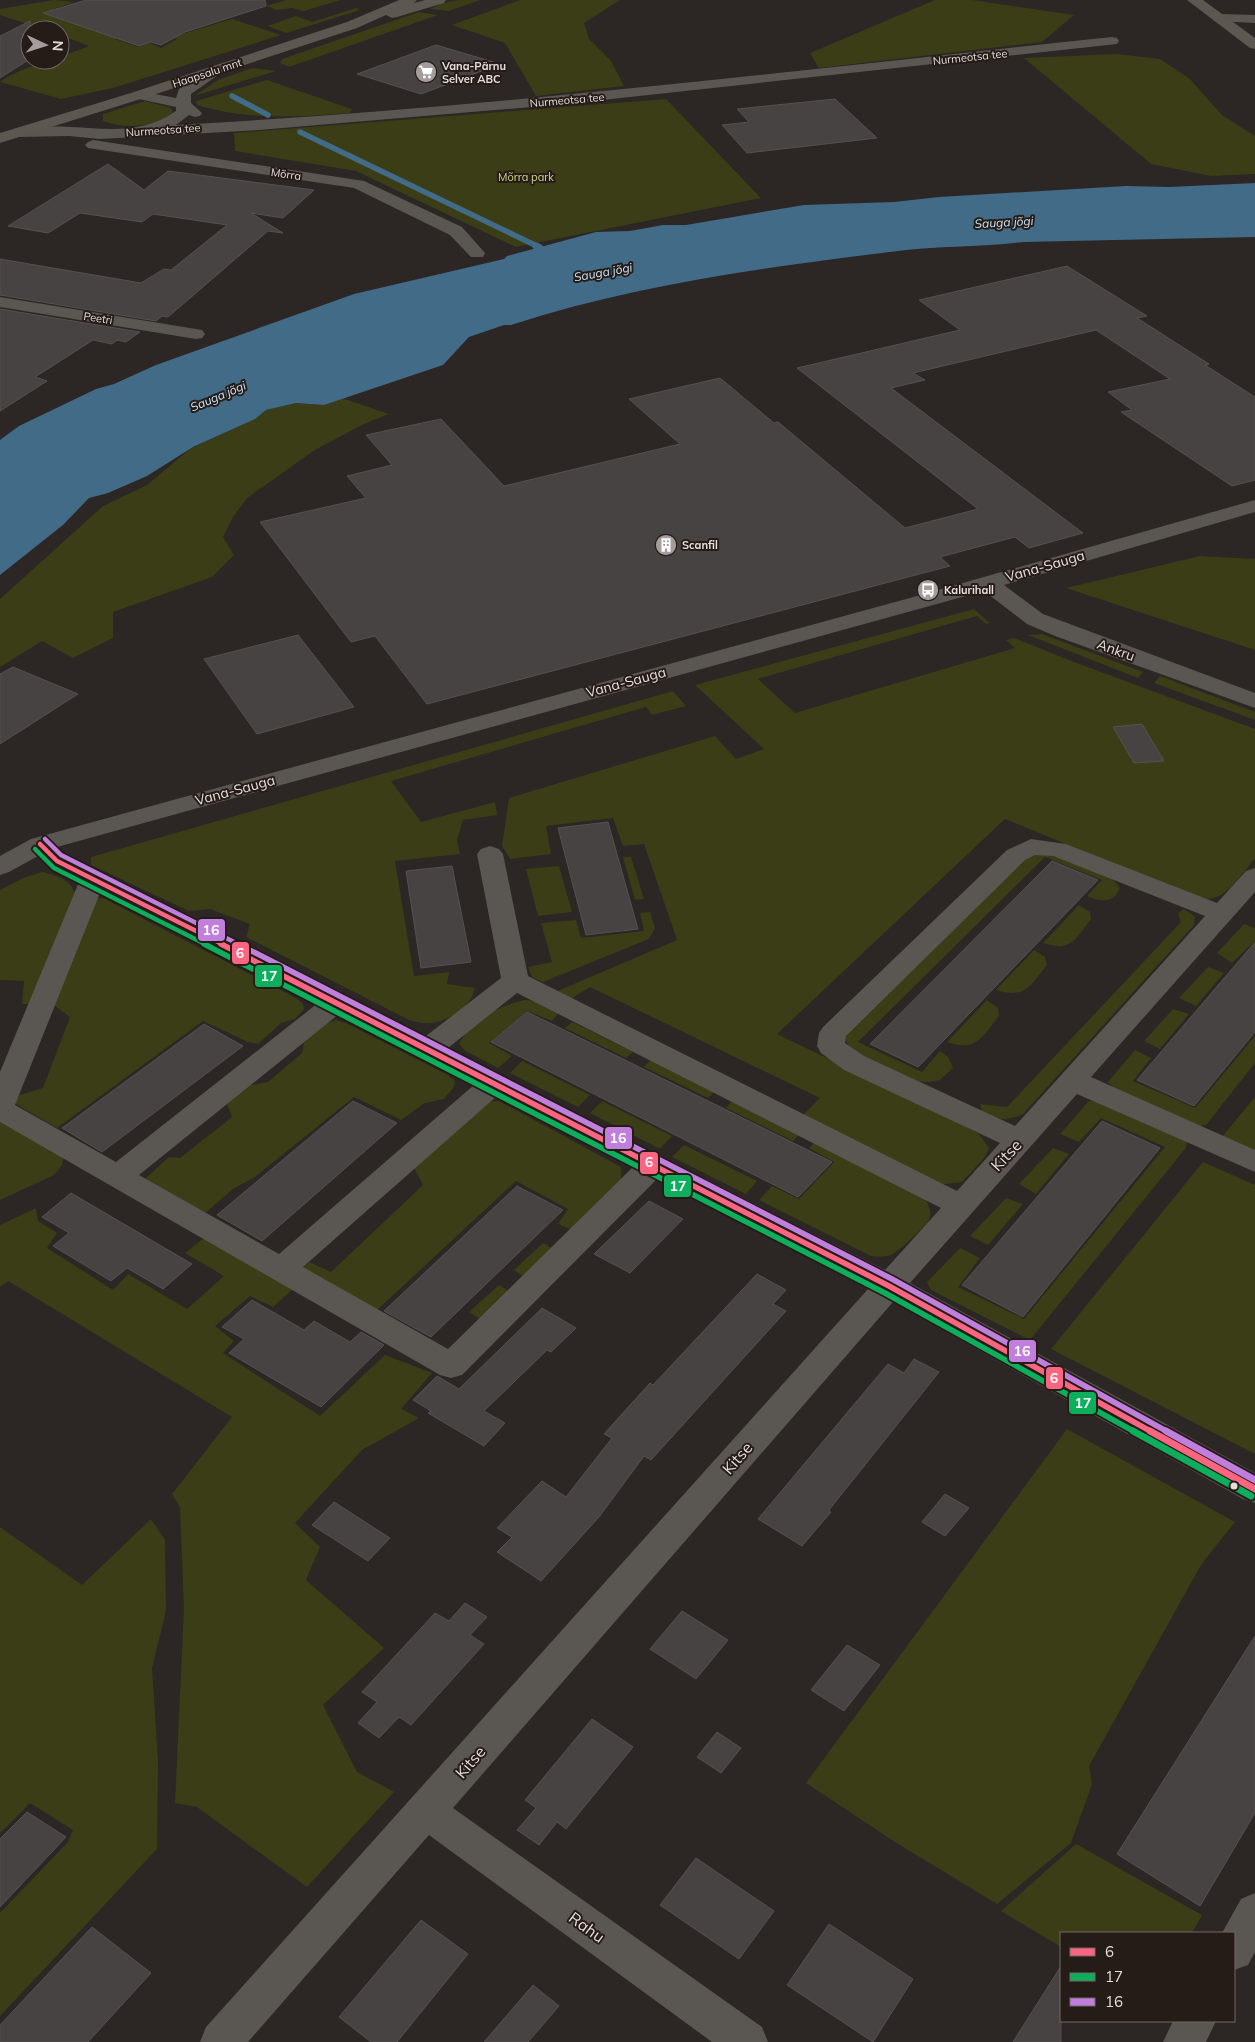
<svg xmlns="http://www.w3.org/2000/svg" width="1255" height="2042" viewBox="0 0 1255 2042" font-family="Mulish,sans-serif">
<rect width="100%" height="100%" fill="#2c2625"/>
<path fill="#3a3d16" d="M54,0L74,2L53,9L129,35L115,39L138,47L150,43L161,48L177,39L172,37L232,19L281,35L113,88L61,99L0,82C11,73 45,60 60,60V57L89,46L60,35V30H45L0,15V9Z
M286,0H341L304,11L292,8L278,10L266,6Z
M458,0H480L449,11L430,9L443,3Z
M520,0H620L584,23L589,39L611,61L624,86L536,96L505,43L452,25Z
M935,0H972L1074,15L1042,42L819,68L810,53Z
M356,8L360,10L286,33L267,26L296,16L312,22Z
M419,12L438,15L289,67L280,63L282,59Z
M1118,54L1160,59L1190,79L1222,115L1255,136V174L1211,176L1151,164L1024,58Z
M252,68L276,71L194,96L218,80Z
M267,80L352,109L350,113C295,117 251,121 197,105L196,101Z
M666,99L761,198L516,247L356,171L235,151L234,133Z
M145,101L171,108L173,113C153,128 125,129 103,121V114Z
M342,398L389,414L364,424L315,450L247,498L233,517L223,537L234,555L212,577L113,612V638L73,658L42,641L0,667V599L103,506L147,485L190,449L252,420L266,410L296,403L324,405Z
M1200,556L1255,559V650L1066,588Z
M974,609L990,623L986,624L977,616L758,679L795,713L1015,648L1006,640L1014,638L1074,662L1255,729V858C1243,872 1228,898 1208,899C1201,899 1192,895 1185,893L1005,819L777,1034L937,1111L979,1134L989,1148L985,1157L962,1182L937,1185L801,1117L820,1098L590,987L571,999L555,992L677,940L644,844L623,846L613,818L546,826L551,854L510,859L502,846L509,798L715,736L736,759L764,749L695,685Z
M1042,634L1143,672L1138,678L1028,635Z
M1160,676L1255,712V720L1154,683Z
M673,691L686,706L652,715L646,707L391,781L421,822L495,802L497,815L463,820L457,840L460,854L395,861L414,976L449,972L447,984L475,988C472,1006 450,1020 432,1023C424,1024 416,1022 409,1020L246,937L250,924L210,909L189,911L91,865V857Z
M1039,851L1111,877L1120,888C1113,904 1101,902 1087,896L1102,880L1045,857L858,1042L922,1072L940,1051L948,1057L953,1068L940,1080L928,1082L913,1081L855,1054L844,1039V1034L1030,854Z
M623,857H631L644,899L635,900Z
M559,866L572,912L538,916L526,869Z
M42,872C55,875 70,879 75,893L33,1004H22L24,981L0,980V890L23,878Z
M103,898L296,998L303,1004L304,1009L295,1019L281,1023L258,1044L248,1042L203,1021L57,1128L16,1104V1096L43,1088L70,1017L51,1003L92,899Z
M1079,905L1090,912L1091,919C1075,940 1071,952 1043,943Z
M1184,909L1195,917L1194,925L1023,1114C1007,1121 998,1121 982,1112L980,1104L1007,1107L1181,922L1178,913Z
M650,912L655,928L649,939L543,982L532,977L528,967L552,962L541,923L576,920L581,938L644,931L640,913Z
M1244,924L1255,928V941L1232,963L1217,953Z
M1034,950L1045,957L1047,965C1030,986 1026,999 996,990Z
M1208,967L1224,973L1196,1006L1179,998Z
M525,1000L535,1001L559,1012L552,1021L527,1011L489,1043L512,1056L498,1068L464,1050L459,1044C473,1018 497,1007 525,1000Z
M987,1000L998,1008L999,1016C982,1037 977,1052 947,1042Z
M1173,1009L1189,1014L1160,1049L1144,1041Z
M336,1020L346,1023L448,1075L455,1081L454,1087L444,1099L425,1103L401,1120L354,1097L255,1177L233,1189L204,1214L145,1179L169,1157L180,1158L232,1117L226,1101L245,1086L268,1082L302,1053L305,1037L319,1026Z
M572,1022L633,1052L626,1058L565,1028Z
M1255,1036V1063L1206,1125L1192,1127L1116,1090L1108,1082L1135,1050L1151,1058L1133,1081L1195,1108Z
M650,1060L714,1092L708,1098L644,1067Z
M522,1061L590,1095L578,1107L510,1073Z
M1255,1097V1154L1221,1138Z
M499,1101L621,1167V1184L573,1230L558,1224L568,1209L516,1181L375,1312L303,1268L309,1262L331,1272L423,1185L412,1164L483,1102Z
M602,1101L672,1136L660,1149L590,1113Z
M732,1101L799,1134L793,1141L726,1108Z
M1089,1101L1102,1102L1188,1141L1185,1149L1030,1340L931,1290L927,1282L960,1248L980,1258L958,1287L1024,1319L1165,1147L1101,1118L1079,1142L1060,1134Z
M0,1122L64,1156L62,1165L54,1175L0,1200Z
M815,1142L924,1197C928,1204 933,1212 929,1220C926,1226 897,1253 891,1255C885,1257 878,1257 871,1256L759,1200L772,1186L799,1199L834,1162L809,1148Z
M684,1145L757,1181L746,1194L672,1157Z
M1053,1148L1069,1154L1036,1194L1019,1184Z
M1203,1162L1255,1185V1454L1051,1349Z
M1006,1198L1023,1204L988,1245L970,1236Z
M36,1208L38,1221L57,1233L47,1248L113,1290L128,1274L187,1309L224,1276L185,1253L204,1238L293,1289L273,1307L250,1296L215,1326L234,1341L223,1353L320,1416L385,1355L432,1373L401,1409L419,1418L362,1450L295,1523L320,1547L306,1580L384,1648L323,1705L357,1772L394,1792L307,1887L197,1807L175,1803L184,1608L180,1507L172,1494L232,1417L8,1281L0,1287V1225Z
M543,1243L553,1249L524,1277L514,1270Z
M499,1285L509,1291L480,1319L469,1312Z
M1067,1429L1235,1522L1201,1565L1089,1766L1092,1784L1071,1843L997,1904L895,1842L806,1783Z
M151,1519L165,1540L166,1611L152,1668L158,1760L157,1849L0,2016V1913L68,1842L73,1830L30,1803L0,1833V1527L82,1585Z
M1076,1844L1202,1915L1192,1933H1061V1947L1001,1911Z"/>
<path fill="#416b87" d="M1255,183V237L1023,242C984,247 945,246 906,250C774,266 637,284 511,325H504L469,337L443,365L324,405L296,403L266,410L255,419L193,447L147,476L108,493L89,498L63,525L0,575V440L19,426L96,389L114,384L156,365L354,294L504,259L507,256L596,232L630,231L663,225H686L804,205L894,202L939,197L1126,186L1169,187Z"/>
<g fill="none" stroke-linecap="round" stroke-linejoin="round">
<path stroke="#416b87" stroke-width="5.5" d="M232,96L268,115
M300,132L539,247"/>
<path stroke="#416b87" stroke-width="7" d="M536,246L540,248"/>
</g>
<path fill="#474342" stroke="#565150" d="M86,0H265L266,6L185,32L161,45L151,42L139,46L43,13Z
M30,21V59L0,78V36Z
M436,45L500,64L421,94L357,74Z
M835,99L877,138L747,153L722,125L749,122L737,109Z
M108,164L144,190L168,171L314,190L283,218L251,213L283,233L268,231L168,317L162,316L156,321L0,295V259L141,283L164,269L171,270L227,225L153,214L142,222L80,213L48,233L8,226Z
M1067,266L1147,316L1137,318L1209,364L1205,365L1255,397V480L1232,486L1121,412L1132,410L1108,392L1170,379L1096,330L913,373L925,380L891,388L1083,533L1029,548L1015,537L940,557L950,566L427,704L375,636L351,642L260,522L366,498L347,476L392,465L366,435L441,419L504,486L680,444L629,399L720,378L774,423L778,422L905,528L978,509L797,368L960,330L919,300Z
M0,309L140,332L126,342L117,340L112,344L93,340L35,377L47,381L0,411Z
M298,635L354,707L257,734L204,659Z
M13,667L78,694L0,744V674Z
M1142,724L1164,761L1134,763L1113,727Z
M608,822L638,929L586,935L558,828Z
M1052,861L1098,880L918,1067L870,1044Z
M452,866L471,962L421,968L406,871Z
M1255,942V1032L1194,1106L1137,1080Z
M527,1012L560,1028L832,1162L798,1197L491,1042Z
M204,1024L243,1046L102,1152L62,1128Z
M353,1101L397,1123L262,1241L217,1215Z
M1102,1121L1160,1148L1023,1317L962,1285Z
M517,1186L563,1210L431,1337L384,1311Z
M71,1193L192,1264L163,1289L127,1268L111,1281L53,1246L69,1233L42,1217Z
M649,1201L683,1219L630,1273L594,1254Z
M757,1274L786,1290L773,1304L786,1311L651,1460L644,1456L599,1517L541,1581L497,1552L512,1537L497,1528L542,1481L566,1497L612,1438L604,1434L650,1383L653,1385Z
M252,1300L304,1330L314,1321L350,1342L361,1332L384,1345L321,1407L229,1353L244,1339L222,1327Z
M542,1308L576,1328L551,1352L547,1350L484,1411L505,1423L484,1446L428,1413L431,1411L413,1400L437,1376L459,1389Z
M914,1359L939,1372L829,1510L831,1512L802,1546L758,1519L888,1364L904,1373Z
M945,1494L969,1508L945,1536L922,1522Z
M334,1502L390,1538L368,1561L312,1525Z
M465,1603L487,1617L470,1635L484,1644L411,1725L399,1717L379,1738L358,1723L377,1702L362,1692L435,1613L449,1621Z
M682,1611L728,1640L696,1679L650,1649Z
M1255,1636V1813L1200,1906L1117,1854Z
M847,1645L880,1665L844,1711L811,1690Z
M592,1719L633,1747L566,1829L557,1822L539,1845L517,1830L536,1808L525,1800Z
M717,1732L741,1748L721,1773L697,1757Z
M27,1812L66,1837L0,1907V1839Z
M696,1858L774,1911L739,1959L660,1905Z
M421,1920L468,1954L397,2042H371L339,2017Z
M829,1924L913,1979L873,2042L787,1985Z
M92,1927L151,1973L88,2042H0V2025Z
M1061,1966V2042H1013Z
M533,1985L559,2006L528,2042H484Z"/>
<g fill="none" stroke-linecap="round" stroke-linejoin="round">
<path fill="#5a5651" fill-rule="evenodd" d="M1219,14L1255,15V23L1214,21L1212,18Z
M1112,37L1117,38L1119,41L1117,44L556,105L259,130L100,139L69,136L20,137L15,135L12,132L15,129L20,127C37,127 54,126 71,127C109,129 143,134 176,111V107L134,98L132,95L134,92L139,91L176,98L179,89L211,67H221L223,70L221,73L191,94V103L202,113L200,116L195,117L189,115L176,125C489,108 800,70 1112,37Z
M93,140L364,181L462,227L485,253L483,257H471L450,235L354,188L88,148L85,145L88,142Z
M0,297L196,329L202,330L205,334L202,338L196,339L0,307Z
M1255,500V512L1004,585L1043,614L1255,693V708L1055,636L1027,624L984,591L57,847L66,856L426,1036L501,978L477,854L481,849L490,846L499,849L503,854L528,976L957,1191L1000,1143L844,1070L821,1053L817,1046L819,1033L823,1027L1007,850L1031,839L1066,844L1217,903L1246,871L1255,868V892L1091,1077L1255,1150V1172L1077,1094L910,1283L1255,1473V1503L1243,1499L893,1302L453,1808L762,2027L768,2042H712L429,1835L248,2042H200L206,2027L868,1289L657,1179L462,1375L451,1378L440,1375L0,1122V1072L79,882L48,866L38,856L9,872L0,875V856L31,839L917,596ZM1035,855L1053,856L1205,916L1015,1126L864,1056L845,1043L846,1036L1025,860ZM100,893L318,1003L116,1162L15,1105ZM517,993L941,1208L885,1270L448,1048ZM339,1014L417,1057L474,1085L279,1254L139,1175ZM497,1096L633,1167L448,1349L303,1267Z
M1255,1893V1952L1248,1965L1234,1970V1933H1222L1241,1899Z
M1173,2021H1216L1206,2042H1163Z"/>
<path fill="#5c5750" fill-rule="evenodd" d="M399,0H417L414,3L425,0H446L444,3L397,17L392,18L386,15L357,28L144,98L0,143V133L134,92L347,22Z
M1187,0H1203L1255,38V49L1250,48Z"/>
<g stroke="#251c18" stroke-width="8">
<path id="bus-1-far2" d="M40,844L57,861L224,945"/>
</g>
<g stroke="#251c18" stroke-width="9">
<path id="bus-1-far1" d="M221,944L889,1286L1152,1432"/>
</g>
<g stroke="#251c18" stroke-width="11">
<path id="bus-1" d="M1150,1431L1255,1489"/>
</g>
<g stroke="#251c18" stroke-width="8">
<path id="bus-2-far2" d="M35,849L54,868L207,945"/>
</g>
<g stroke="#251c18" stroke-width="9">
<path id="bus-2-far1" d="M204,944L885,1293L1135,1432"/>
</g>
<g stroke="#251c18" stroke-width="11">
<path id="bus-2" d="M1133,1431L1251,1496"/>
</g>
<g stroke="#251c18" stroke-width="8">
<path id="bus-3-far2" d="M45,839L61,855L240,945"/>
</g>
<g stroke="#251c18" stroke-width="9">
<path id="bus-3-far1" d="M238,944L892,1279L1168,1432"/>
</g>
<g stroke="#251c18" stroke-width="11">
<path id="bus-3" d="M1166,1431L1255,1480"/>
</g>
<use href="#bus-1-far2" stroke="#fa6682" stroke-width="4.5"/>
<use href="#bus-1-far1" stroke="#fa6682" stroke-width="5.5"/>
<use href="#bus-1" stroke="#fa6682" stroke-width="7"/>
<use href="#bus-2-far2" stroke="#0daf5c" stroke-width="4.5"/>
<use href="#bus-2-far1" stroke="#0daf5c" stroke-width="5.5"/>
<use href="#bus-2" stroke="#0daf5c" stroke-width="7"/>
<use href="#bus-3-far2" stroke="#c07fdc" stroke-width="4.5"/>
<use href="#bus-3-far1" stroke="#c07fdc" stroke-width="5.5"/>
<use href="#bus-3" stroke="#c07fdc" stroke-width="7"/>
</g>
<defs>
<g id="supermarket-disc" transform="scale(1.125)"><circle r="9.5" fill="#a49d9b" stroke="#251c18"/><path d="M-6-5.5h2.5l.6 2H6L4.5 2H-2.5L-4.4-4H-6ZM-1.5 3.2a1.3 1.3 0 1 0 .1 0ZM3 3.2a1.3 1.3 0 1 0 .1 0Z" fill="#fff"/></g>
<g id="building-disc" transform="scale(1.125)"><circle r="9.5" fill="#a49d9b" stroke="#251c18"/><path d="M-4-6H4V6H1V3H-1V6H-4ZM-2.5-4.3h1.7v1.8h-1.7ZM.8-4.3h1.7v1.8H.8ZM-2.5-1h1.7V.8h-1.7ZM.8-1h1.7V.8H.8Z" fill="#fff"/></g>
<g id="bus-disc" transform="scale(1.125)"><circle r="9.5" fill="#a49d9b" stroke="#251c18"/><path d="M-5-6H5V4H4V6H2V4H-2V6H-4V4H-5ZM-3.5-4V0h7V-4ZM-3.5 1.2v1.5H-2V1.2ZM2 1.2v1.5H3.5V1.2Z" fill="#fff"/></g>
</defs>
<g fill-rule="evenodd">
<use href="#supermarket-disc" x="426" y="72"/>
<use href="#building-disc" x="666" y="545"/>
<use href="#bus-disc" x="928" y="590"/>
</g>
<circle fill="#e4dddb" stroke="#251c18" stroke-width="2" cx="1234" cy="1486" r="4.5"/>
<g text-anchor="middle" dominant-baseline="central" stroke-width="4" stroke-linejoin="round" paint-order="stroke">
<g font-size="11" fill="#e4dddb" stroke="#251c18">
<text transform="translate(970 57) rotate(-6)">Nurmeotsa tee</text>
<text transform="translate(207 73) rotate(-18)">Haapsalu mnt</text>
<text transform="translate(567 100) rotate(-5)">Nurmeotsa tee</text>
<text transform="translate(163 130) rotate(-4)">Nurmeotsa tee</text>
<text transform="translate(286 174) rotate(8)">Mõrra</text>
<text transform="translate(98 318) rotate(9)">Peetri</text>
</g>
<g font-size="11" font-weight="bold" fill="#e4dddb" stroke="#251c18" text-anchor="start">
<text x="442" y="66">Vana-Pärnu<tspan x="442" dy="13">Selver ABC</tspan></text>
<text x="682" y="545">Scanfil</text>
<text x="944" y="590">Kalurihall</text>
</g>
<g font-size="11" fill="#cfd98b" stroke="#251c18">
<text x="526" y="177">Mõrra park</text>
</g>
<g font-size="12" font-style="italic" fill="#c7e3f7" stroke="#251c18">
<text transform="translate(1004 222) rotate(-3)">Sauga jõgi</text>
<text transform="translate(603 272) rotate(-10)">Sauga jõgi</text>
<text transform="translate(218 396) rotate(-23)">Sauga jõgi</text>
</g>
<g font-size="14" fill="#e4dddb" stroke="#251c18">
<text transform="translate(1045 566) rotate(-16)">Vana-Sauga</text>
<text transform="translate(1116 650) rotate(20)">Ankru</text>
<text transform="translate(626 682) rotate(-15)">Vana-Sauga</text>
<text transform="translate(235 790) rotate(-15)">Vana-Sauga</text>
</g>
<g font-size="16" fill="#e4dddb" stroke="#251c18">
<text transform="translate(1006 1155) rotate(-47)">Kitse</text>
<text transform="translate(737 1458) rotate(-49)">Kitse</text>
<text transform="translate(470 1762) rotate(-49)">Kitse</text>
<text transform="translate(587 1927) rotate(36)">Rahu</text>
</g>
</g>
<g stroke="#251c18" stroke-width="2">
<rect x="197" y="918" width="29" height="24" rx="5" fill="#c07fdc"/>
<rect x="231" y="941" width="19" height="24" rx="5" fill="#fa6682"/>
<rect x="254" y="964" width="29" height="24" rx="5" fill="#0daf5c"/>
<rect x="604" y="1126" width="29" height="24" rx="5" fill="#c07fdc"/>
<rect x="639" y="1151" width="20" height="24" rx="5" fill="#fa6682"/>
<rect x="663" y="1174" width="29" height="24" rx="5" fill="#0daf5c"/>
<rect x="1008" y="1339" width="29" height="24" rx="5" fill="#c07fdc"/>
<rect x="1045" y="1366" width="19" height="24" rx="5" fill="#fa6682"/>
<rect x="1068" y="1391" width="29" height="24" rx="5" fill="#0daf5c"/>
</g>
<g font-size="14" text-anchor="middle" font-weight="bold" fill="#fff">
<text x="211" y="935">16</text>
<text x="240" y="958">6</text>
<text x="269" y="981">17</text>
<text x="618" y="1143">16</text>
<text x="649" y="1167">6</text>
<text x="678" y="1191">17</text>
<text x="1022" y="1356">16</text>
<text x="1054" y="1383">6</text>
<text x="1083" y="1408">17</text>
</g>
<rect x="1060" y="1932" width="175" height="90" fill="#251c18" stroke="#716966"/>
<rect x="1070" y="1948" width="25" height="8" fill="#fa6682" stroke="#716966"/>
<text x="1105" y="1957" font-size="15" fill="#e4dddb">6</text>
<rect x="1070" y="1973" width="25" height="8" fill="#0daf5c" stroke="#716966"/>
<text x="1105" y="1982" font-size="15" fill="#e4dddb">17</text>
<rect x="1070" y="1998" width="25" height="8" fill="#c07fdc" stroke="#716966"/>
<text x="1105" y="2007" font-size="15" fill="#e4dddb">16</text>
<g transform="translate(45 45) rotate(94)"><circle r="24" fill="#251c18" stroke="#716966"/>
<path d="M0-4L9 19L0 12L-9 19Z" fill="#a49d9b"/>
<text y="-8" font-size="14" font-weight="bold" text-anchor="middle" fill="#e4dddb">N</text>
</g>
</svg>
